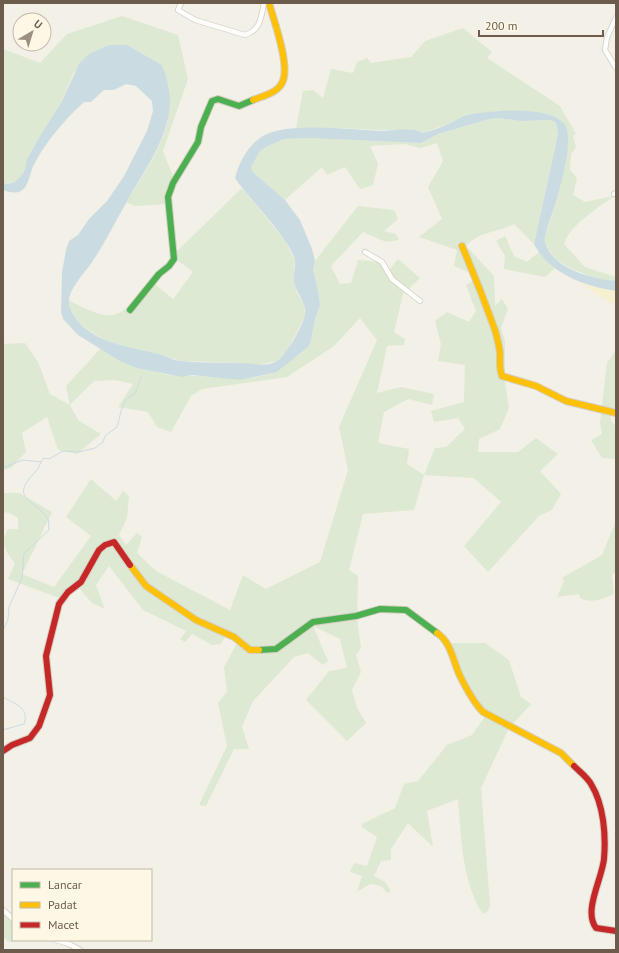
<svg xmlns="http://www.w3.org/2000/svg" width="619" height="953" viewBox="0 0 619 953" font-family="'PT Sans',sans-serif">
<rect width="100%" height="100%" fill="#f3f0e7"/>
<path fill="#dde9d2" d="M122,16L178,35L188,79L163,151L174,179L166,204L135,206L126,202C154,157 184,119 162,65L127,45H109L74,72L61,103L40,136L26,161V165L20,179L6,184L3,182V49L40,63L67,34Z
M463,28L492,52L487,58L560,106L576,134L573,136L576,147L571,154L570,170L577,178L573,195L585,202L614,196C599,207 569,226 564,244L585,267L616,277V281L597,279L570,268L556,259L548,249L545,241V235L556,204L566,161L567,129L559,119L530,112L497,111L476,114L422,133L408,129L398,131L343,128L296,129L303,91L313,90L323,98L331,69L353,73L357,62L367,58L371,63L411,57L425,41Z
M498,118L520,121L551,120L556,123L558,134L534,244L514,224C499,232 479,231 466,246L494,276L495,306L502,299L508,309L501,328L505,341V382L509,408L500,429L479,439L478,452H518L536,438L558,454L540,471L561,494L552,510L539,516L488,572L464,546L501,502L474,478L424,475L414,510L363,514L349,570L358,576L357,618L361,648L356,655L361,672L352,690L357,708L366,723L347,741L306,700L329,671L347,668L340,639L313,626L328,661L323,665L308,653L294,657L253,701L242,727L249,749H234L206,806L199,805L227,746L218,703L227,692L224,667L237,643L225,636L221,644L212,645L192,634L185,642L180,639L186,631L143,610L109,566L96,585L105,609L92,603L80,589L62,599L8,579L15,563C5,551 0,543 8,529H18V518L9,513L3,512V493H19L52,512L22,574L54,587L91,536L66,517L91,479L116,501L123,491L129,496L127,518L119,535L126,545L137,533L142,537L137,553L156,571L230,610L243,575L266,589L320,562L348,470L339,427L377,340L360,318L334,346L287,377L202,389L191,396L171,432L157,427L148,412L118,407L133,384L115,380L94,381L70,405L78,420L101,434L77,454L58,450L47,417L22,433L26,452L11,468L3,470V338L4,344L25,343L38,362L50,394L70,405L66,386L101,348L120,361L167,375L252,378L277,372L308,347L311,341L315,319L320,305L318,289L313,270L315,261L358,206L394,210L398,219L384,231L396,234L399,240L386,242L363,232L331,266L340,284L351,283L358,260L382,262L388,272L398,259L420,278L403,294L394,332L405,339L404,345L387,346L377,393L401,387L434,394L432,405L408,399L384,412L378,443L409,449L407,464L424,475L435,448L446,447L465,429L458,418L434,422L431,411L464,402L465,365L438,361L441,344L435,321L447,312L469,322L476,311L466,285L476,279L473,274L454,266L457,250L419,237L442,219L428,187L443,161L437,143L420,148L405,144L370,146L378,164L373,185L360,189L345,167L327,175L322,167L285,200L253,172L251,167L260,151L268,146L284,139L308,138L421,143L438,134L489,119Z
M242,188L286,242L295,261L293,280L297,293L304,303L305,315L300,326L287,351L277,361L256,366L244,363L183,361L129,348L105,340L88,330L78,322L69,307L68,300C115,324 118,321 151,281L173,299L193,272L172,256Z
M505,236L514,256L527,262L539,252L555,268L545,277L504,269L505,256L496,241Z
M616,350V415L610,414L611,421L616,426V459L602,458L591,440L602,434L600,423L607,363Z
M616,521V572L612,575L614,594C602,599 593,604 580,598L579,594L557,597L564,581L562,578L602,555Z
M448,643H485L509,660L521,697L531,704L509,728L481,788L490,905L488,911L483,914C462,883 461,835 458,799L427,811L433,847L408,823L391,849V860L381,861L374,876L385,882L391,891L387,893L381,886L370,884L357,892L362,876L350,872L354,863L367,866L377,837L362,827V824L395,808L404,784L418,781L447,745L472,735L486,715L477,707Z
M3,913L13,919L14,940L9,942L3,937Z"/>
<path fill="#f5f1d0" d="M578,282L597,288L616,291V306Z"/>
<path fill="#cadce2" d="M109,45H127L162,65C168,80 172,97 169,113C163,148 142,173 126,203C114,224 104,245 90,265C83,275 64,294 70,308C84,342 127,346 158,354C164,356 169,358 175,360C197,364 220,362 242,363C255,363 265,368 277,361C287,354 302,327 305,315C307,303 297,294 294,283C292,276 296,268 295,261C292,241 248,198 235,178C239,162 249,144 263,136C287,121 355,130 384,131C397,131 411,126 422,133C431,131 440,128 448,124C454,122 459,118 465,116C484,110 562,103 567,130C571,149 562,180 557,199C555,208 543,235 545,242C552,269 593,279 616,281V291C584,286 550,274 534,244L558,134L556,123L551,120L520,121L498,118L489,119L438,134L421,143L308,138L284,139L268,146L260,151L251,167L253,172L285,200L300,220L312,249L315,261L313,270L318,289L320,305L315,319L311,341L308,347L277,372L240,380L192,375L182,377L137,368L120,361L78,335L63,319L61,312L62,272L66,250L69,241L78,235L89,219L107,201L124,176L147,131L153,111L152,101L136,86L126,84L114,90H104L91,102H84C66,118 42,146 32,169C30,175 28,187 21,191C16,194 8,192 3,190V182L6,184C18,183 26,173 26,161L40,136L61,103L79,64L89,54Z"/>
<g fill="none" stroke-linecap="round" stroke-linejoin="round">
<path stroke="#cadce2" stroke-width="1" d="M3,468L22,460L41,462
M3,630L8,620L9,607L22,578L24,553L49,530C48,526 50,520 46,516C30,497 10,498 36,471C40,467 40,462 44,458L49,459L63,451L79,452L95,448L103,442L105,436L117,427C121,414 121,400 135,394L141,377
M3,697C14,704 30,707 24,724L3,730"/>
<g stroke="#d2ccc3" stroke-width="6">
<path id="street" d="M181,3L178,10L195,20L245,35C261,30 261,17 264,3
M616,18L607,37L605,50L616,68
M614,194L616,193
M365,252L382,262L392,279L420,301
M3,910L13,919
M56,940L69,944L80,950"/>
</g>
<g stroke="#d3cec3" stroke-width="8">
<path id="fast" d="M130,310L159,274L169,266L174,259L168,197L173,183L198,142L201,127L212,101L218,99L239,106L253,100
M259,650L276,649L313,622L356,616L380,609L406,610L437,633"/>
</g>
<g stroke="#d3cec3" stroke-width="8">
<path id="slow" d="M253,100C263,96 277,93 282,83C291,67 274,21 269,3
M462,246C474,274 485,302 495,330C497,338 500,347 500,355C500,363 499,368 502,376L536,386L566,401L616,413
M130,565L146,586L196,620L234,637L250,650H259
M437,633C451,642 453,661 460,676C466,688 473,702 483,712L561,753L574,766"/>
</g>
<g stroke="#d3cec3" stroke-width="8">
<path id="jam" d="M3,751L12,745L30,738L39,726L50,695L46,656L59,604L68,592L81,582L99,550L105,545L114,542L130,565
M574,766C580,772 587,777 591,784C604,805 606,836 604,859C602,879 583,911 596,928L616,931"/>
</g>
<use href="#street" stroke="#fdfdfb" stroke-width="4.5"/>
<use href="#fast" stroke="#4caf50" stroke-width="6"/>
<use href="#slow" stroke="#ffc107" stroke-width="6"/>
<use href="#jam" stroke="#c62828" stroke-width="6"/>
</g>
<rect width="619" height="953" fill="none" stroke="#6d5c4b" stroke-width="8"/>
<rect x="12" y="869" width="140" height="72" fill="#fdf7e6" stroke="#c3b9a8"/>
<rect x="20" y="882" width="20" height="6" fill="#4caf50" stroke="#c3b9a8"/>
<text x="48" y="889" font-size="12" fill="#6d5c4b">Lancar</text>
<rect x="20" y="902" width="20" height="6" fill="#ffc107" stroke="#c3b9a8"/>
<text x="48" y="909" font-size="12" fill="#6d5c4b">Padat</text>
<rect x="20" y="922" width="20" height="6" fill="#c62828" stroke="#c3b9a8"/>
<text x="48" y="929" font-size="12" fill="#6d5c4b">Macet</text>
<g transform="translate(32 32) rotate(38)"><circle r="19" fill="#fdf7e6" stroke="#c3b9a8"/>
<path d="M0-3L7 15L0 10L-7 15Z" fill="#9c9082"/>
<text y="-6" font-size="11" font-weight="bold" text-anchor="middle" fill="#6d5c4b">U</text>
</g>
<path d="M479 30v6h124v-6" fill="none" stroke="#6d5c4b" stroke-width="2"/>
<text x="485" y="30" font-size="12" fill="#6d5c4b" stroke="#fdf7e6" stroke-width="3" paint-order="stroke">200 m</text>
</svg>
